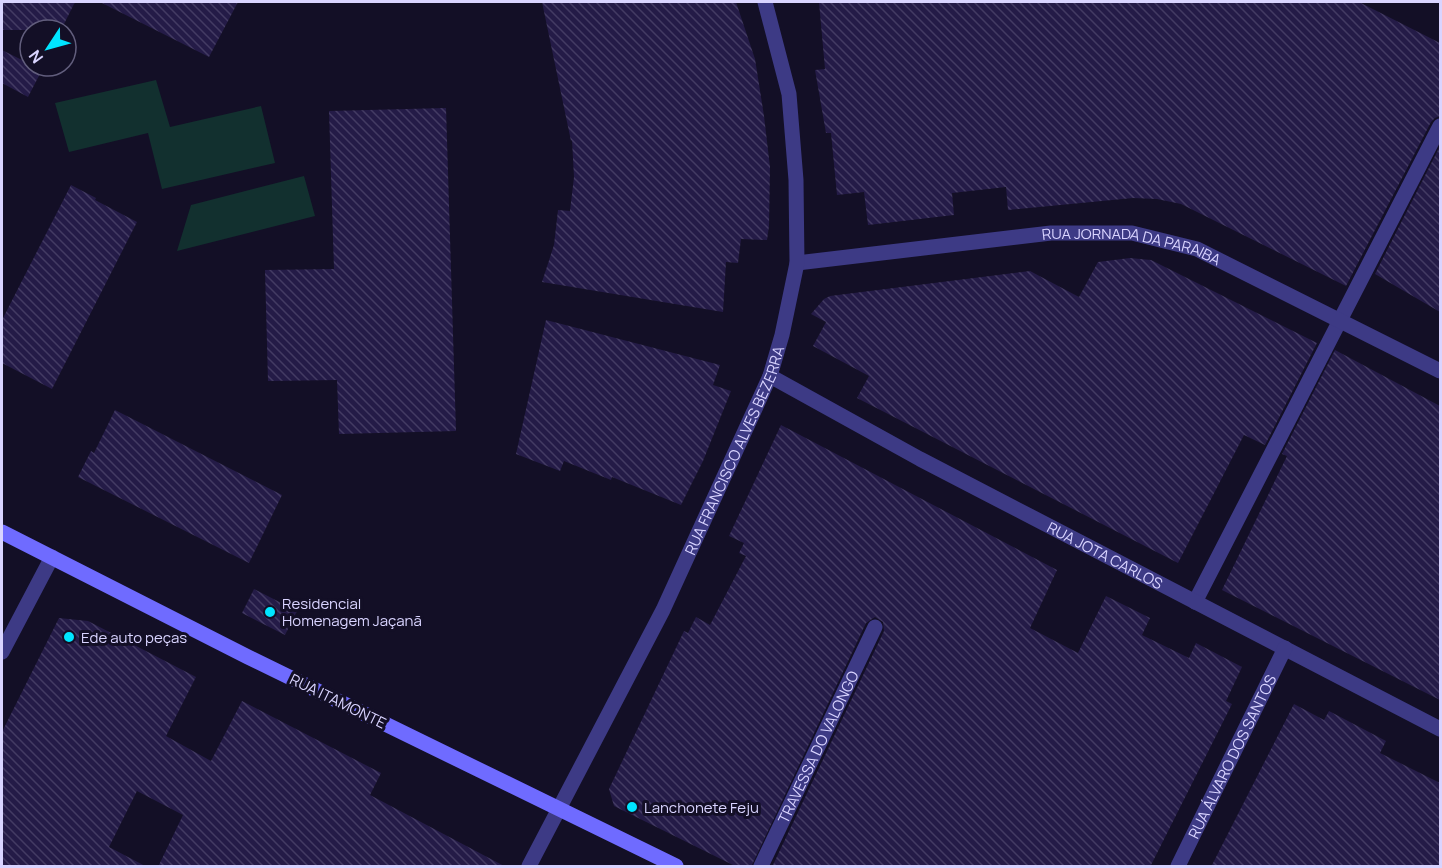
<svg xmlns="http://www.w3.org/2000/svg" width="1442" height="868" viewBox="0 0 1442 868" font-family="Manrope,sans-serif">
<defs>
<pattern id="building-back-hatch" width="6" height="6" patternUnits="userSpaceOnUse" patternTransform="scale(1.5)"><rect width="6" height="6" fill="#241b47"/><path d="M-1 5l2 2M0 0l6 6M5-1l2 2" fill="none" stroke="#433b63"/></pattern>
</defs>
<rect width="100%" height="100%" fill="#130f26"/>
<path fill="#12302f" d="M156,80L170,127L261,106L275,163L162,189L148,133L69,152L55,103Z
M304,176L315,216L177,251L191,205Z"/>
<path fill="url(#building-back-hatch)" d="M2,2H75L61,30H2Z
M100,2H238L209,57Z
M542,2H736L755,59L764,116L770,167L769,226L767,240L741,239L738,263L726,262L723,312L542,282L554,245L558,210L570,211L574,177L572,140L571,141Z
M819,2H1359L1440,43V116L1435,118L1431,122L1346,286L1181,204L1157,199L1133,198L1008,210L1006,187L952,193L954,215L868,225L864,192L837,195L831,133H826L815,70L825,69Z
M2,50L30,64V66L42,70L28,97L2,83Z
M446,108L456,431L339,434L337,380L268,381L265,270L334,269L329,111Z
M1440,146V312L1375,274Z
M71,185L96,198L95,200L137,222L52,389L2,363V320Z
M1130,258L1151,260L1317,343L1265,445L1244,435L1178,563L857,398L869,376L813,346L826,322L811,314L824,299L830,296L1030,271L1079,297L1098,262Z
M546,320L720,365L713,385L731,391L703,461L681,505L612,477L611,480L564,461L560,471L516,454Z
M1335,350L1440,406V700L1222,590L1287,456L1282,454Z
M115,410L282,495L249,563L78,477L91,451L94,453Z
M781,425L1057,570L1030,628L1078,653L1106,596L1150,618L1142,635L1189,658L1196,643L1242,667L1226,701L1232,704L1150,867H772L884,631L883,622L875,617L866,623L751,867H737L614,806L609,789L684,631L688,633L696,617L710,625L746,556L739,553L744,543L729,536Z
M254,589L297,611L285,635L242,613Z
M59,618L88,621L196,677L166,736L211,761L242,701L381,773L370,795L506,867H158L183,815L137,791L109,847L147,867H2V732Z
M1294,704L1324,720L1329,711L1386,741L1380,753L1440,783V867H1211Z"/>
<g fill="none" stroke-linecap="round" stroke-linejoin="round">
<g stroke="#3d3a85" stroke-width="15">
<path d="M1195,602L1440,126"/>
<path id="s1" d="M761,866L875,627"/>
</g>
<g stroke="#3d3a85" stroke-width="15">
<path id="s2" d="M797,263L1051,233H1132L1197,249L1440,371"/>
<path id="s3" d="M770,376L920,459L1440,729"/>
<path d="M2,652L52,557"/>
<path id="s4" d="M529,866L663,610L770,376L782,335L797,263L796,180L789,94L765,2"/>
<path id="s5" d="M1178,866L1285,648"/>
</g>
<path stroke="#6f6bff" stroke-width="15" d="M2,532L248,657L676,866"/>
</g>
<g fill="#00e5ff" stroke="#130f26" stroke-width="2">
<circle cx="270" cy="612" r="6"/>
<circle cx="69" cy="637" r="6"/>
<circle cx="632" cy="807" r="6"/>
</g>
<g text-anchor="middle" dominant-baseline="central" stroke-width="6" stroke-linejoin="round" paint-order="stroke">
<g font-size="15" fill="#d9d4ff" stroke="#130f26">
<text stroke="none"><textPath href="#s2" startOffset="338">RUA JORNADA DA PARAIBA</textPath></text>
<text stroke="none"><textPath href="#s4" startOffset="464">RUA FRANCISCO ALVES BEZERRA</textPath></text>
<text stroke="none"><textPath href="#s3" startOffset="380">RUA JOTA CARLOS</textPath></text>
<text transform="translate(338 701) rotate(26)">RUA ITAMONTE</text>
<text stroke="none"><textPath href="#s1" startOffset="132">TRAVESSA DO VALONGO</textPath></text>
<text stroke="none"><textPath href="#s5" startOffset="122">RUA ÁLVARO DOS SANTOS</textPath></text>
</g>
<g font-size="15" fill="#d9d4ff" stroke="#130f26" text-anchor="start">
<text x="282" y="603">Residencial<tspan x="282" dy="17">Homenagem Jaçanã</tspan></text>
<text x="81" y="637">Ede auto peças</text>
<text x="644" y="807">Lanchonete Feju</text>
</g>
</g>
<rect width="1442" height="868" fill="none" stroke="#d9d4ff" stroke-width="6"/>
<g transform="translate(48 48) rotate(234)"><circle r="28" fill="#130f26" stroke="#625e7d" stroke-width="1.5"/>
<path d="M0-4.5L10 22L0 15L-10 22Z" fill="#00e5ff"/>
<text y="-9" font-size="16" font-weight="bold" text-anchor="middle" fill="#d9d4ff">N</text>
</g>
</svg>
